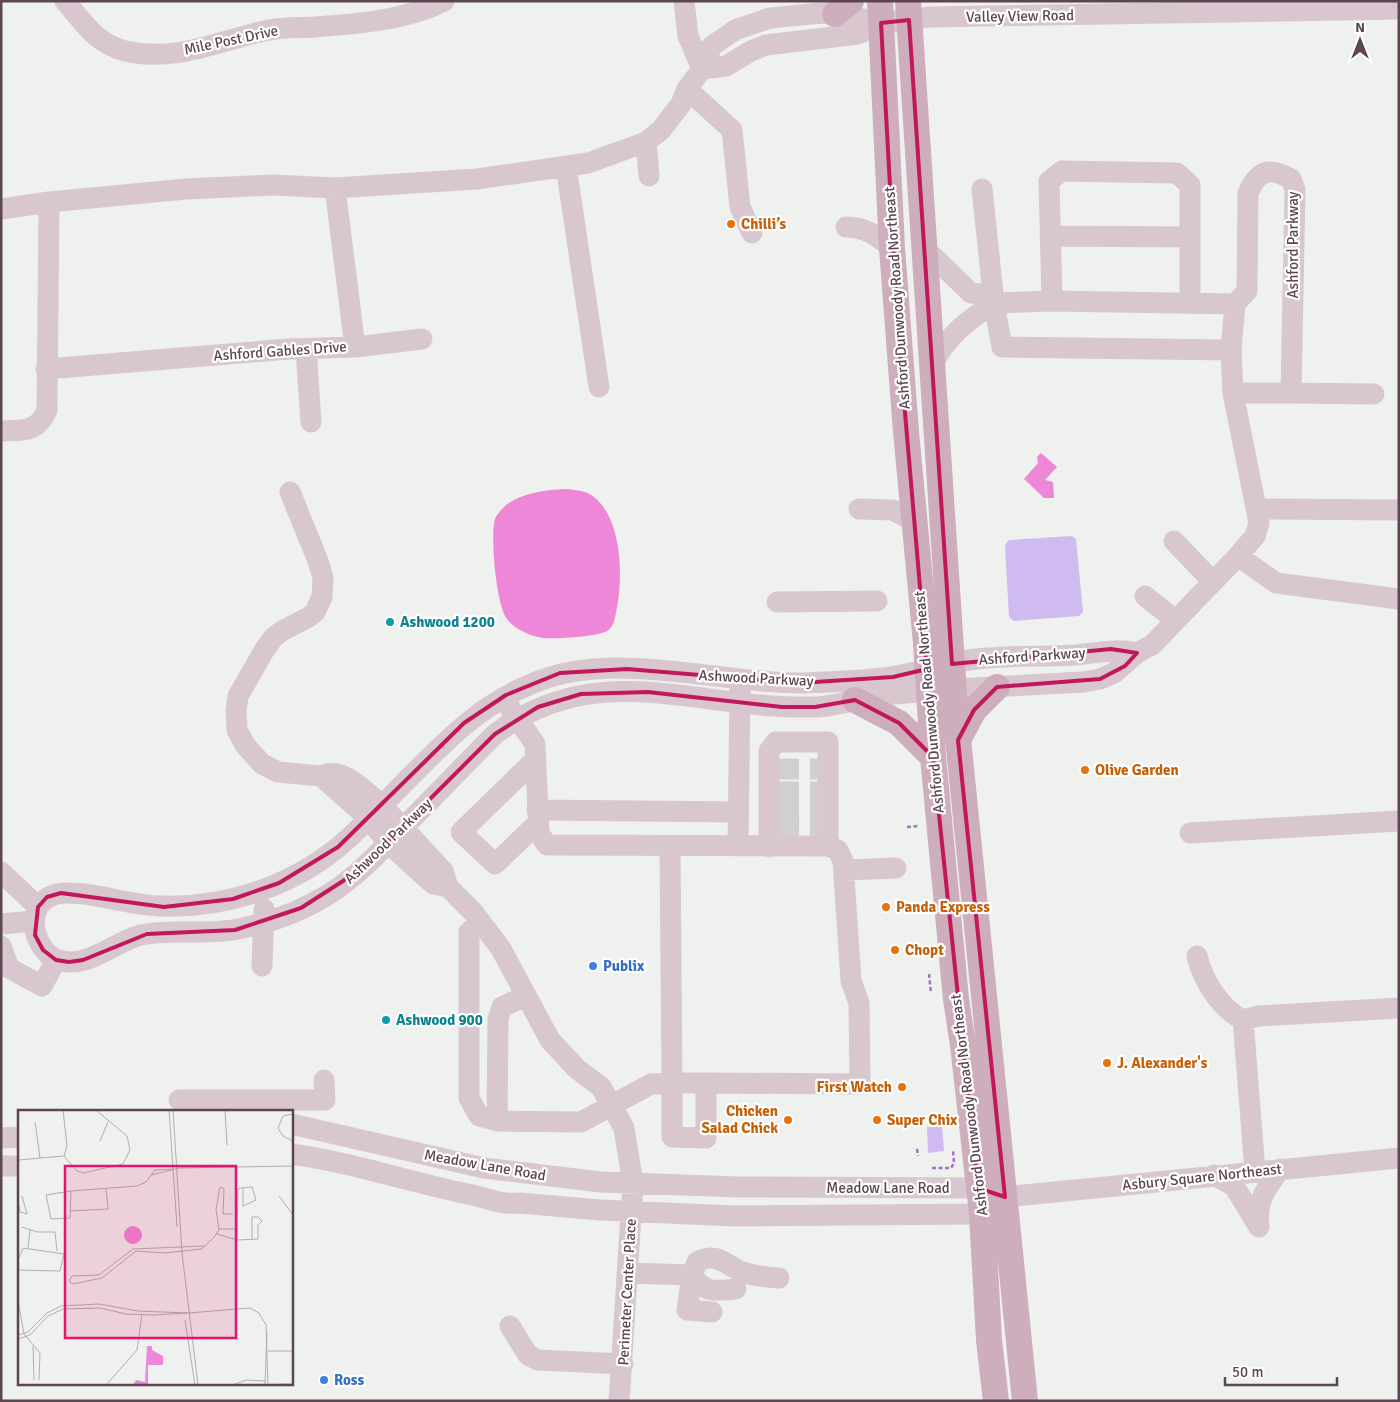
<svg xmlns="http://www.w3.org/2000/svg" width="1400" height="1402" viewBox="0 0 1400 1402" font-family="Signika,sans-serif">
<rect width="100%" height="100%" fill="#eef1ee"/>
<path fill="#d0bbf0" d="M1072,536L1076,539L1083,612L1079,616L1014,621L1009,617L1005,545L1009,540Z
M942,1126L944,1151L928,1153L927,1127Z"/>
<path fill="#ee87d7" d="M1041,453L1057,467L1045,480L1053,482L1054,498H1044L1024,479L1038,463L1037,457Z
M565,489C575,490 586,490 594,497C622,519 623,576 617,607C615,616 615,626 607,631C595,637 557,639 543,638C530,636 514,629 507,619C496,605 490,535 495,519C496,516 500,511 502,509C517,493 545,490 565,489Z"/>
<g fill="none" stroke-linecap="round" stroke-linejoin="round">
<path stroke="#d1cfcf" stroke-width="21" stroke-dasharray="21 11" stroke-linecap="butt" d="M778,769H821
M778,792H821
M778,813H821
M778,830L821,831"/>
<path stroke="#a272ce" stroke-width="2.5" stroke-dasharray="4 2.5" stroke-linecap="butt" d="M907,827L918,826
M929,974L931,993
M917,1149L918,1156
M932,1168H951L954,1163L953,1151"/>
<path stroke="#d9c7d0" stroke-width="21" d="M65,1C84,23 95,43 125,51C177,63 219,40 269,30C284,27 300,28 315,27C357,24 406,20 444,1
M684,1L688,36L702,69
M702,69L726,66L751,51L766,45L858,34L881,23L930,17L1399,9
M687,89L732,130L740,207L752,233
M646,142L649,176
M566,166L599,387
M982,189L994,303
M1,209L49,202L186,189L273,185L335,188L477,179L588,163L646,142L661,130L681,104L687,89L702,69L712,46L735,30L770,18L822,13L855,17L881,23
M846,227C866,227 877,236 892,248
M1050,236L1190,237
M924,248L971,293L981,294L994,303
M1052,301L1049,181L1062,171L1177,173L1190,185V303
M355,347L422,339
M306,349L311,422
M1231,350L1002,347L994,303L1052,301L1235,304
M931,368C944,338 968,320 994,303
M46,369L289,349L355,347L335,188
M1233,393H1291
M1,431C24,430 37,433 47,410L49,202
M290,492L318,561L323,578L322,597L315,612L309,617L282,631L273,638L265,649L238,696L236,711L237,730L245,745L262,764L278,772L321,776L368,818L388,843L433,884L448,887
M859,509L893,510L913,521
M1256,509L1399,510
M1174,541L1213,582
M1238,556L1276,583L1399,599
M1145,596L1175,620
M777,602L877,601
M1137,653C1115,648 1097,653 1076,655C1041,657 1004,655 969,660C943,664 918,673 891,677C862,681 832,682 803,683C717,684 612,648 531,684C480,706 451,736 412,775C388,799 363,827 336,849C288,887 225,908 163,906C136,906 110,897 84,894C73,893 60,891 49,897C24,910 34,951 58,960C87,970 115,941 141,935C173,928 206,936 238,929C269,923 302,911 329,894C359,875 383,848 408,823C437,793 466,764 495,734C598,656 698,710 813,707C834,707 855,699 876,696C945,688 1015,686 1084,682L1100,679L1114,673L1137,653L1152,645L1238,556L1255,536L1259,523L1233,393L1231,350L1235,304L1247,291L1248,193C1259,169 1269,167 1291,179L1295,190L1291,393L1374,394
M510,708L535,744L539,833L547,845L828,846L838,850L843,861L851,981L859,1003L860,1084L706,1083
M536,759L461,832L495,864L538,823
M321,776C328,773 335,772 343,776C371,788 420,847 443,871L448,887L474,913L501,949L550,1040L577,1069L601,1087L624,1128L633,1184L619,1401
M537,810L738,812
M1190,833L1399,821
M738,846L740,689
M769,847V751L776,742H828V846
M844,870L896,868
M1,872L38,907
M481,922L469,932V1098L479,1116L497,1121L581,1122L651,1084L672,1083L670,846
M1,924L34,921
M1,946L9,968L42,986L56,960
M1197,956C1203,981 1220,1008 1243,1020L1259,1016L1399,1008
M262,966L264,909
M1243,1020L1255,1171
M672,1083H706V1138L672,1137Z
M179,1100H325L324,1080
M497,1121L498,1019L502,1007L525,996
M291,1124L484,1168L601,1182L738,1187L978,1188L1005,1197L1399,1158
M1,1138L19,1137
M291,1154C351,1162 409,1182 468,1194C489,1198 498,1205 520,1203L600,1210L734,1216L982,1214L994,1205
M1,1166H19
M1214,1175L1234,1186L1259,1227
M1259,1227C1256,1201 1265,1190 1280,1169
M627,1273L692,1275L687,1310L712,1312
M692,1275L697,1262C717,1252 723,1263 740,1271C752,1276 766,1277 779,1278
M692,1276C707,1294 714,1291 736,1289
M510,1326L528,1355L538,1360L623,1364"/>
<path stroke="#ceadbd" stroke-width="26" d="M880,1L892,248L906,432L926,643L933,757L956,999L963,1045L982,1214L989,1340L996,1401
M908,1L955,709L1025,1401
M835,14L851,1
M855,700L899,723L933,757
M958,740L974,710L997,687"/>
</g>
<path fill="none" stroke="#c2185b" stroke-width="4" stroke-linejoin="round" d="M909,20L952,664L1111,649L1137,653L1125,666L1100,679L997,687L974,710L958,740L1005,1197L978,1188L933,757L899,723L855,700L815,707H782L648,692L581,694L538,707L495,734L357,872L301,908L235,930L147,934L83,960L69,962L56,960L43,950L35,935L38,907L47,897L61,893L164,907L233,899L279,883L338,847L464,723L506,695L560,673L627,669L799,683L893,677L927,669L898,331L881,23Z"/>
<g fill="#e8710a" stroke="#fff" stroke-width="2">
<circle cx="731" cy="224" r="5"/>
<circle cx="1085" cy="770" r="5"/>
<circle cx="886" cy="907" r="5"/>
<circle cx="895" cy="950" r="5"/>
<circle cx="1107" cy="1063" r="5"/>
<circle cx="902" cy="1087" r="5"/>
<circle cx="788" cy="1120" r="5"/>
<circle cx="877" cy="1120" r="5"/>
</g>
<g fill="#0f9aa8" stroke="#fff" stroke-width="2">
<circle cx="390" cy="622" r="5"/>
<circle cx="386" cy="1020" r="5"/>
</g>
<g fill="#3f7fe0" stroke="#fff" stroke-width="2">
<circle cx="593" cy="966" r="5"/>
<circle cx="324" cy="1380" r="5"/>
</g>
<g text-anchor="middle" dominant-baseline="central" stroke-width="4.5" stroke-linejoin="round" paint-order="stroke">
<g font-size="15" fill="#5c4651" stroke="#fff">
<text transform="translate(1020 16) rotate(-1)">Valley View Road</text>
<text transform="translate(231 40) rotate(-12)">Mile Post Drive</text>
<text transform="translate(1293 245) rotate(-90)">Ashford Parkway</text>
<text transform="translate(897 298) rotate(-94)">Ashford Dunwoody Road Northeast</text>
<text transform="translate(280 351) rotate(-4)">Ashford Gables Drive</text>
<text transform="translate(1032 656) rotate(-4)">Ashford Parkway</text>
<text transform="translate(756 678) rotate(3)">Ashwood Parkway</text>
<text transform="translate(929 702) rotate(-95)">Ashford Dunwoody Road Northeast</text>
<text transform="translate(388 841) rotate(-44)">Ashwood Parkway</text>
<text transform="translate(969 1105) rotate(-97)">Ashford Dunwoody Road Northeast</text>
<text transform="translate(485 1165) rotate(10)">Meadow Lane Road</text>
<text transform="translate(1202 1177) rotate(-6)">Asbury Square Northeast</text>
<text x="888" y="1188">Meadow Lane Road</text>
<text transform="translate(627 1292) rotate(-87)">Perimeter Center Place</text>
</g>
<g font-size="15" font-weight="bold" fill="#c56008" stroke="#fff" text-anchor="start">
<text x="741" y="224">Chilli’s</text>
<text x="1095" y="770">Olive Garden</text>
<text x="896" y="907">Panda Express</text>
<text x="905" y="950">Chopt</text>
<text x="1117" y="1063">J. Alexander's</text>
<text x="892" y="1087" text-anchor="end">First Watch</text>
<text x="778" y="1111" text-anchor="end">Chicken<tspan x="778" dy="17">Salad Chick</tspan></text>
<text x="887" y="1120">Super Chix</text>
</g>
<g font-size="15" font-weight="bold" fill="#0d838f" stroke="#fff" text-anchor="start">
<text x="400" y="622">Ashwood 1200</text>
<text x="396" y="1020">Ashwood 900</text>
</g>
<g font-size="15" font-weight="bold" fill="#366cbe" stroke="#fff" text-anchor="start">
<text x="603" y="966">Publix</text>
<text x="334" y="1380">Ross</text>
</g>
</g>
<g transform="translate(18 1110)">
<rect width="275" height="275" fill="#eef1ee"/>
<path d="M106 125a9 9 0 1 1 18 0a9 9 0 1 1-18 0ZM129,236H134V240L145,246V255H130V275H115L118,270L127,272Z" fill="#ee87d7"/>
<path fill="none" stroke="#b4adaf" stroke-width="1" d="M45,0L49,36L46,46M151,0L159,117M155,0L164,143L180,275M207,0L209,35M275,4L265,6L260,18L265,26L275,31M17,12L22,48M82,31L90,12M0,50L46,46L59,61L65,63L105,54L112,40L109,26L78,0M133,65L161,58L275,56M53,81L52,108L33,109L28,85L53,81L119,76L128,72L137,60L155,59M4,86L9,104M261,86L275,105M0,93L2,102L9,104M52,101L90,99L88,79M4,117L19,122H37L39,141M201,119H219M199,124L219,130L240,129V115L244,111L240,107H234V129M219,130L220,79L223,78L234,77L238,90L225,96V78M186,136L115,139L81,165L54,166L51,171L55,174L84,168L118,141L147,143L183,139L188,135L197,126L201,120L198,99L202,77L206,79L205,104H215M10,138L12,120M0,150L5,138L46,144L42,161L0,160M0,159V176M0,191L6,224L22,243L21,270M167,210L177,275M0,225L10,222L29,203L43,196L81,194L120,201L170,203L232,198L241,203L248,215L250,275M0,229L12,225L30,206L45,199L82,198L108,204L137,205L170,203M15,236L16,270M250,241H275M88,275L119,240L124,204M215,275L228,270L247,271M222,275L275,274M247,275L249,222"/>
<path fill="#e4156d" fill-opacity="0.15" stroke="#e4156d" stroke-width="2.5" d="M47,56H218V228H47Z"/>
<rect width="275" height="275" fill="none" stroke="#5c4651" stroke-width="2.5"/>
</g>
<rect width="1400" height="1402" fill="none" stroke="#5c4651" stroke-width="5"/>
<g transform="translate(1360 40)" stroke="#ffffff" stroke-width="4" paint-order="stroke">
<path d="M0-4L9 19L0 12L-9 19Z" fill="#5c4651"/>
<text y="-8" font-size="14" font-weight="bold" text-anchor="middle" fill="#5c4651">N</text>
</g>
<path d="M1225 1377v8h112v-8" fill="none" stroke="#5c4651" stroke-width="2.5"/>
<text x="1232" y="1377" font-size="15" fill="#5c4651" stroke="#ffffff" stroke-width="4" paint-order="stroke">50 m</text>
</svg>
